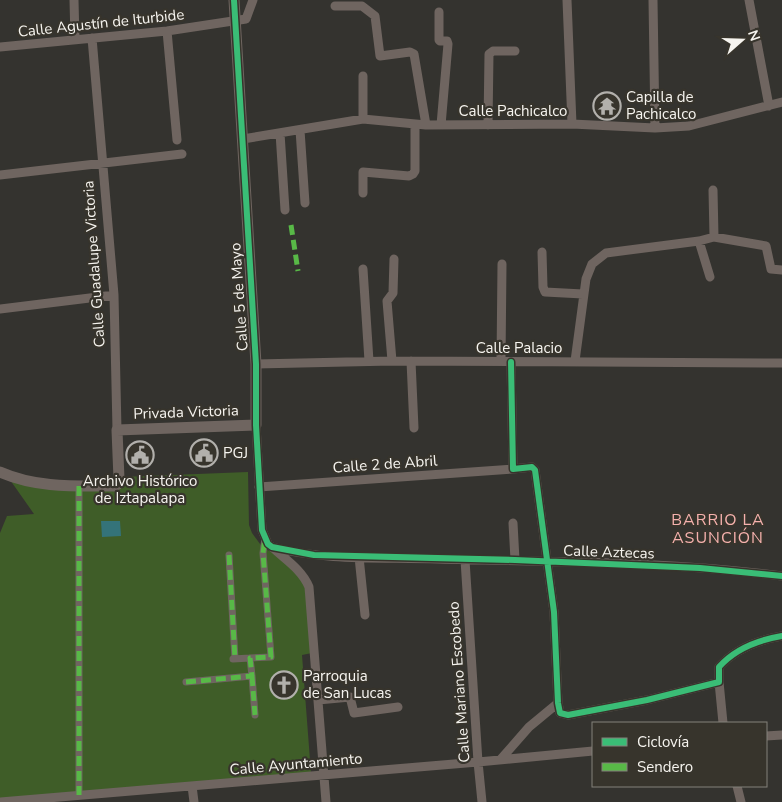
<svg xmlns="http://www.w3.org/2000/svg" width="782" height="802" viewBox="0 0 782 802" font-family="'Nunito Sans',sans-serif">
<rect width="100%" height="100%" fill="#34332f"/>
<path fill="#3f5d28" d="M248,472L249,525L252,533L263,548L279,555L306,585L312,653L302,655L311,773L0,799V533L7,516L34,514L8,477L117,489L121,477Z"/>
<path fill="#347379" d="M101,521H120L121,536L102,537Z"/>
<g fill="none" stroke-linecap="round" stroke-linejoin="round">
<path stroke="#6f6560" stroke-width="7" d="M79,486V795
M229,555L235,659
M233,659L250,658
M252,676L255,715
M186,682L252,676L250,658L271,657L263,553L265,538"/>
<path stroke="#6f6560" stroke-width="9" d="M74,0L75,40
M567,0L572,124
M653,0L655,128
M749,0L769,106
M335,6H362L375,16L380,56L410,52L414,54L426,125
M439,12V40L440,41H447L448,44L441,125
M167,31L177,140
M92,38L114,295L117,430
M0,47L167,31L246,19L253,0
M363,119V76
M488,125L489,54L493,51H515
M300,130L305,203
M280,133L285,210
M243,139L363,119L426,125L572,124L655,128L689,126L782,102
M0,175L182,154
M713,190L714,237
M363,193V172L409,176L413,174L415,171V124
M699,241L710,277
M542,252L543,287L545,292L583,294
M363,269L369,361
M0,309L114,295
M392,361L387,301L393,293L394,259
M411,361L414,428
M501,361L502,264
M575,361L586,279L592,264L606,253L699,241L714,237L766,246L771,269L782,270
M511,362L513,469L532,467L535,470L554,612L558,703L560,713L568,715L647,700L719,682V667C735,649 758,640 782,636
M256,364L392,361L782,363
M256,425L262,530L268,544L272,547C325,561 383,557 438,559C552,562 668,561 782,576
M259,487L513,469
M513,523L515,560
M273,548C286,560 302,570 309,587L326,802
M359,557L365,615
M465,560L478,762L482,802
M719,682L723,723
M318,700L350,697L354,713L398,707
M766,736L782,735
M501,759L529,727L558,703
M192,786L194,802
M737,786L741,802
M0,802L478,762L593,751"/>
<path stroke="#6f6560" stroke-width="11" d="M0,472C36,488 75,486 114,486L118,484L119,479L117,430L256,425V364L234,0"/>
<path stroke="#58b947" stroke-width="5" stroke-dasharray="10 5" stroke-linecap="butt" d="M291,225L298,271
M79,486V795
M229,555L235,659
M252,676L255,715
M186,682L252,676L250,658L271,657L263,553L265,538"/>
<g stroke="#37342c" stroke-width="9">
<path id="cycleway" d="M234,0L256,364V425L262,530L268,544L272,547L314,555L515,560L700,568L782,576
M511,362L513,469L532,467L535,470L554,612L558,703L560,713L568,715L647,700L719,682V667C735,649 758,640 782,636"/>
</g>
<use href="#cycleway" stroke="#3abd76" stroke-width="6"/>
</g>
<defs>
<g id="temple-ring" transform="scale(1.4375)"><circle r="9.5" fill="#37342c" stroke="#b2b0ac" stroke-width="1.5"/><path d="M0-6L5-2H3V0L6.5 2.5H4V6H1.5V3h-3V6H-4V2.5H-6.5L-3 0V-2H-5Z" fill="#b2b0ac"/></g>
<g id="civic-ring" transform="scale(1.4375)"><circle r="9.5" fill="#37342c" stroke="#b2b0ac" stroke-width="1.5"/><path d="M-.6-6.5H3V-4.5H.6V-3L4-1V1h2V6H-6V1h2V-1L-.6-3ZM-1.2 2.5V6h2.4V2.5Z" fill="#b2b0ac"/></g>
<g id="church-ring" transform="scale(1.4375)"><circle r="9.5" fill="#37342c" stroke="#b2b0ac" stroke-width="1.5"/><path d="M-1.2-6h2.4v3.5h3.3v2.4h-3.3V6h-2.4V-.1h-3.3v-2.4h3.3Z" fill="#b2b0ac"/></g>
</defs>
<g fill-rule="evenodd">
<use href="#temple-ring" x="607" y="106"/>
<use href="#civic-ring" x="204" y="453"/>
<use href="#civic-ring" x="140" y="455"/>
<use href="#church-ring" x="284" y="685"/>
</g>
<g text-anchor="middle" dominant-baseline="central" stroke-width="4.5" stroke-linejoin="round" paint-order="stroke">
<g font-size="15" fill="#f6f4ef" stroke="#37342c">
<text transform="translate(101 23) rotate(-6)">Calle Agustín de Iturbide</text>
<text x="513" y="111">Calle Pachicalco</text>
<text transform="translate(94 264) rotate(-94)">Calle Guadalupe Victoria</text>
<text transform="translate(239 297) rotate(-94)">Calle 5 de Mayo</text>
<text x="519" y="348">Calle Palacio</text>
<text transform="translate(186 412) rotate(-2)">Privada Victoria</text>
<text transform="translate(385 464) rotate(-4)">Calle 2 de Abril</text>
<text transform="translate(609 552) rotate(2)">Calle Aztecas</text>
<text transform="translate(459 682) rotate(-94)">Calle Mariano Escobedo</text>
<text transform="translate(296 764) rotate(-5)">Calle Ayuntamiento</text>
</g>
<g font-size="15" fill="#f6f4ef" stroke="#37342c" text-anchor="start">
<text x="626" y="97">Capilla de<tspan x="626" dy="17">Pachicalco</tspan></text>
<text x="223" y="453">PGJ</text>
<text x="140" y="481" text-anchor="middle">Archivo Histórico<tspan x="140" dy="17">de Iztapalapa</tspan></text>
<text x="303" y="676">Parroquia<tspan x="303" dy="17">de San Lucas</tspan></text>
</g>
<g font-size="16" letter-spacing="1" fill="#f5b1ad" stroke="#37342c">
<text x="718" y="520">BARRIO LA<tspan x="718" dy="18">ASUNCIÓN</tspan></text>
</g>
</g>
<rect x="592" y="722" width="175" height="65" fill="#37342c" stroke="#83817a"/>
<rect x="602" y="738" width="25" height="8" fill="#3abd76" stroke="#83817a"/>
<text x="637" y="747" font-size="15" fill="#f6f4ef">Ciclovía</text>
<rect x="602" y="763" width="25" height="8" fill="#58b947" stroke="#83817a"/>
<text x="637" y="772" font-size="15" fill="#f6f4ef">Sendero</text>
<g transform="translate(742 40) rotate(70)" stroke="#37342c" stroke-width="4" paint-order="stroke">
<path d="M0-4L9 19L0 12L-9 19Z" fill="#f6f4ef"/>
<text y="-8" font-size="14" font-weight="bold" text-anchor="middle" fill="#f6f4ef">N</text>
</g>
</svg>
